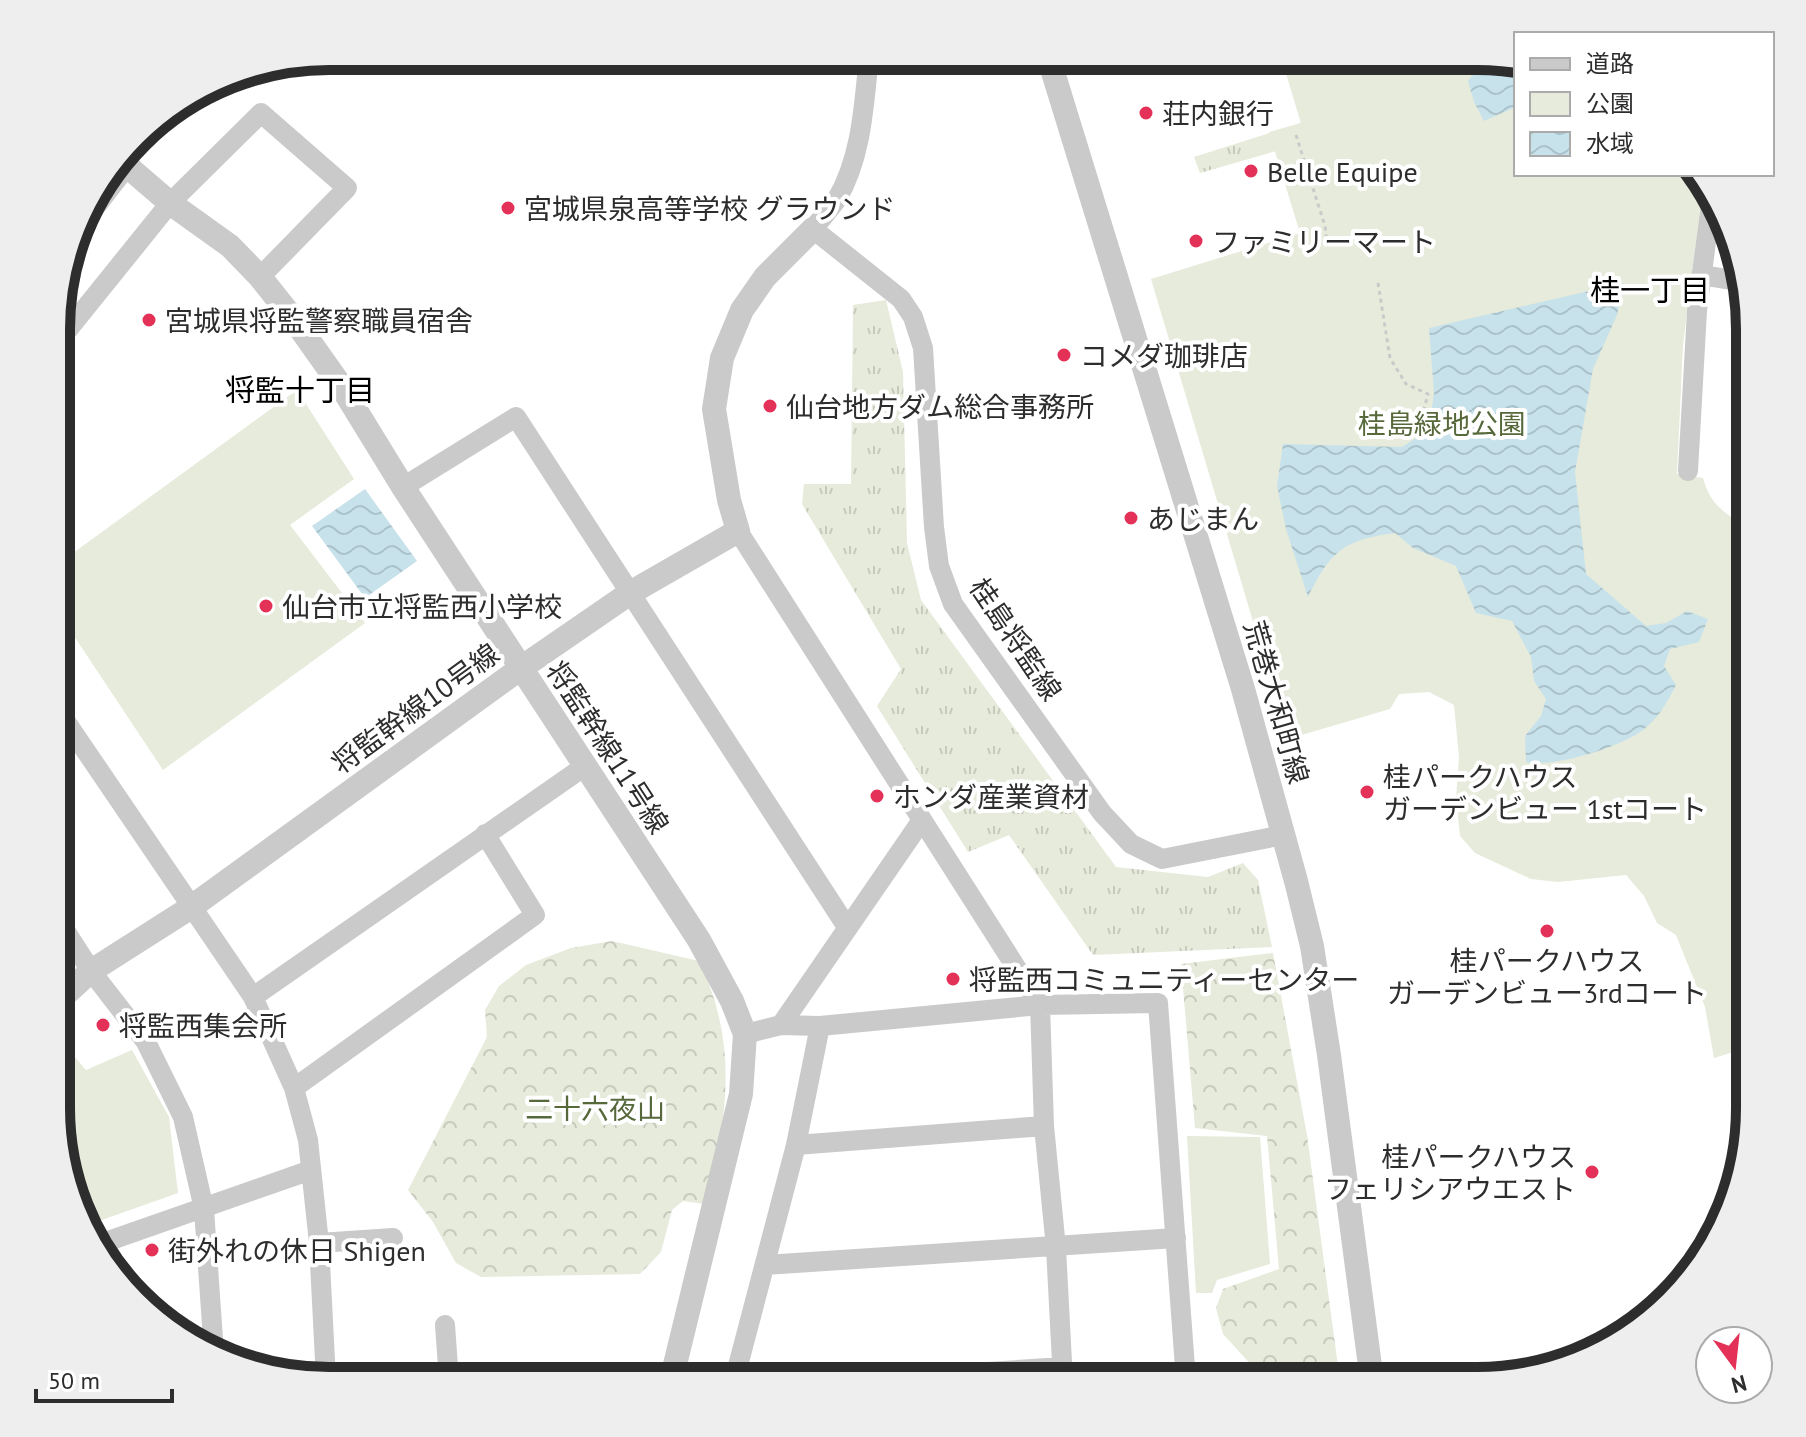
<svg xmlns="http://www.w3.org/2000/svg" width="1806" height="1437" viewBox="0 0 1806 1437" font-family="'PT Sans','Noto Sans JP',sans-serif">
<defs>
<pattern id="grass-tufts" width="24" height="20" patternUnits="userSpaceOnUse" patternTransform="scale(2)"><rect width="24" height="20" fill="#e6ebdb"/><path d="M3 7l-1-3M5 7V3M7 7l1-3M15 17l-1-3M17 17v-4M19 17l1-3" fill="none" stroke="#c6cabc"/></pattern>
<pattern id="forest-crowns" width="20" height="18" patternUnits="userSpaceOnUse" patternTransform="scale(2)"><rect width="20" height="18" fill="#e6ebdb"/><path d="M2 6a3 3 0 1 1 6 0M12 15a3 3 0 1 1 6 0" fill="none" stroke="#c6cabc"/></pattern>
<pattern id="water-waves" width="16" height="10" patternUnits="userSpaceOnUse" patternTransform="scale(2)"><rect width="16" height="10" fill="#c7e2eb"/><path d="M0 5q4-4 8 0t8 0" fill="none" stroke="#abc2ca"/></pattern>
</defs>
<rect width="100%" height="100%" fill="#fff"/>
<path fill="url(#grass-tufts)" d="M1281,56L1314,140L1200,173L1194,157L1301,123Z
M886,300L903,372L907,543L921,600L1116,867L1208,877L1243,863L1258,880L1272,947L1093,955L1009,835L968,852L877,706L901,669L802,504L804,484H851L853,305Z"/>
<path fill="url(#forest-crowns)" d="M612,941L699,961C739,1044 728,1118 705,1204L683,1201L672,1210L661,1252L640,1274L481,1277L456,1263L433,1222L408,1190L487,1037L485,1010L499,986L526,965L571,948Z
M1273,953L1307,1135L1340,1381H1266L1223,1334L1216,1308L1223,1289L1279,1269L1267,1136L1195,1128L1181,964Z"/>
<path fill="#e6ebdb" d="M1281,56L1494,57L1516,62V174H1695L1703,185L1683,345L1677,474L1703,478C1711,507 1726,513 1750,530L1749,1047L1714,1058L1705,1007L1676,935L1657,923L1644,896L1626,875L1558,882L1531,879L1475,853L1460,836L1456,798L1459,757L1454,705L1429,692L1399,694L1390,709L1288,739L1151,279L1300,233L1269,132L1301,123Z
M297,390L354,479L290,525L365,623L163,770L58,612V564Z
M62,1042L86,1070L132,1050L169,1117L178,1193L99,1221L65,1158L57,1126V1045Z
M1187,1136L1260,1137L1270,1264L1217,1280L1212,1293H1196Z"/>
<path fill="url(#water-waves)" d="M1487,57L1516,62V107L1484,121L1474,102L1468,81Z
M1624,283L1617,315L1593,369L1575,472L1586,574L1646,626L1666,623L1687,611L1708,619L1699,642L1670,649L1664,666L1676,685C1668,701 1658,719 1643,730C1621,747 1553,768 1526,762L1525,736L1541,716L1546,699L1534,681L1531,657L1512,621L1476,613L1456,566L1413,548L1395,533C1343,540 1331,551 1308,597L1286,529L1277,486L1283,444L1402,447L1429,430L1434,393L1429,328Z
M365,489L417,561L365,598L312,526Z"/>
<g fill="none" stroke-linecap="round" stroke-linejoin="round">
<path stroke="#cacaca" stroke-width="3" stroke-dasharray="4 4" stroke-linecap="butt" d="M456,67L496,61L500,56
M1296,135L1325,226L1328,250
M1378,283L1390,358L1406,384L1428,394L1424,409"/>
<path stroke="#cacaca" stroke-width="10" d="M77,239L132,168"/>
<path stroke="#cacaca" stroke-width="20" d="M869,56C864,103 862,157 837,199C830,209 821,219 813,229L901,299L913,317L923,348L934,527L939,566L953,604L1102,813L1131,844L1162,859L1283,835
M1701,275L1739,281
M58,342L170,203L261,113L347,188L260,277
M1688,471L1697,311L1712,196
M403,487L516,417L847,927
M738,531L1040,1005L1044,1126L1056,1248L1063,1381
M58,710L253,997L294,1088L308,1140L319,1243L326,1380
M57,918L91,971L146,1042L183,1117L204,1209L214,1354
M253,997L585,766
M781,1025L922,820
M745,1034L781,1025L820,1026L1040,1005L1158,1003L1186,1381
M294,1088L535,915L485,834
M796,1145L1044,1126
M319,1243L393,1238
M97,1245L311,1170
M765,1265L1176,1238
M445,1325L449,1381
M734,1381L796,1145L820,1026
M850,1381L1062,1367"/>
<path stroke="#cacaca" stroke-width="24" d="M1048,56L1243,689L1296,881L1312,946L1329,1055L1372,1381
M120,160L170,203L230,246L260,277L295,321L341,386L403,487L699,940L732,1001L745,1034L741,1094L671,1381
M57,1002L91,971L190,908L521,668L630,593L738,531L729,500L714,409L722,358L742,310L765,277L813,229"/>
</g>
<g fill="#e33157" stroke="#fff" stroke-width="3">
<circle cx="1146" cy="113" r="8"/>
<circle cx="1251" cy="171" r="8"/>
<circle cx="508" cy="208" r="8"/>
<circle cx="1196" cy="241" r="8"/>
<circle cx="149" cy="320" r="8"/>
<circle cx="1064" cy="355" r="8"/>
<circle cx="770" cy="406" r="8"/>
<circle cx="1131" cy="518" r="8"/>
<circle cx="266" cy="606" r="8"/>
<circle cx="1367" cy="792" r="8"/>
<circle cx="877" cy="796" r="8"/>
<circle cx="1547" cy="931" r="8"/>
<circle cx="953" cy="979" r="8"/>
<circle cx="103" cy="1025" r="8"/>
<circle cx="1592" cy="1172" r="8"/>
<circle cx="152" cy="1250" r="8"/>
</g>
<g text-anchor="middle" dominant-baseline="central" stroke-width="8" stroke-linejoin="round" paint-order="stroke">
<g font-size="28" fill="#2d2d2d" stroke="#fff" text-anchor="start">
<text x="1162" y="113">荘内銀行</text>
<text x="1267" y="171">Belle Equipe</text>
<text x="524" y="208">宮城県泉高等学校 グラウンド</text>
<text x="1212" y="241">ファミリーマート</text>
<text x="165" y="320">宮城県将監警察職員宿舎</text>
<text x="1080" y="355">コメダ珈琲店</text>
<text x="786" y="406">仙台地方ダム総合事務所</text>
<text x="1147" y="518">あじまん</text>
<text x="282" y="606">仙台市立将監西小学校</text>
<text x="1383" y="776">桂パークハウス<tspan x="1383" dy="32">ガーデンビュー 1stコート</tspan></text>
<text x="893" y="796">ホンダ産業資材</text>
<text x="1547" y="960" text-anchor="middle">桂パークハウス<tspan x="1547" dy="32">ガーデンビュー3rdコート</tspan></text>
<text x="969" y="979">将監西コミュニティーセンター</text>
<text x="119" y="1025">将監西集会所</text>
<text x="1576" y="1156" text-anchor="end">桂パークハウス<tspan x="1576" dy="32">フェリシアウエスト</tspan></text>
<text x="168" y="1250">街外れの休日 Shigen</text>
</g>
<g font-size="28" fill="#57683b" stroke="#fff">
<text x="1442" y="423">桂島緑地公園</text>
<text x="595" y="1108">二十六夜山</text>
</g>
<g font-size="28" fill="#2d2d2d" stroke="#fff">
<text transform="translate(1016 639) rotate(56)">桂島将監線</text>
<text transform="translate(1277 702) rotate(74)">荒巻大和町線</text>
<text transform="translate(415 708) rotate(-36)">将監幹線10号線</text>
<text transform="translate(608 747) rotate(57)">将監幹線11号線</text>
</g>
<g font-size="30" fill="#000" stroke="#fff">
<text x="1650" y="289">桂一丁目</text>
<text x="300" y="389">将監十丁目</text>
</g>
</g>
<path d="M0 0H1806V1437H0ZM329 70H1477A259 259 0 0 1 1736 329V1108A259 259 0 0 1 1477 1367H329A259 259 0 0 1 70 1108V329A259 259 0 0 1 329 70Z" fill="#eee" fill-rule="evenodd"/>
<path fill="none" stroke="#2d2d2d" stroke-width="10" d="M329 70H1477A259 259 0 0 1 1736 329V1108A259 259 0 0 1 1477 1367H329A259 259 0 0 1 70 1108V329A259 259 0 0 1 329 70Z"/>
<rect x="1514" y="32" width="260" height="144" fill="#ffffff" stroke="#ababab" stroke-width="2"/>
<rect x="1530" y="58" width="40" height="12" fill="#cacaca" stroke="#ababab" stroke-width="2"/>
<text x="1586" y="72" font-size="24" fill="#2d2d2d">道路</text>
<rect x="1530" y="92" width="40" height="24" fill="#e6ebdb" stroke="#ababab" stroke-width="2"/>
<text x="1586" y="112" font-size="24" fill="#2d2d2d">公園</text>
<rect x="1530" y="132" width="40" height="24" fill="url(#water-waves)" stroke="#ababab" stroke-width="2"/>
<text x="1586" y="152" font-size="24" fill="#2d2d2d">水域</text>
<g transform="translate(1734 1365) rotate(165)"><circle r="38" fill="#ffffff" stroke="#ababab" stroke-width="2"/>
<path d="M0-6L14 30L0 20L-14 30Z" fill="#e33157"/>
<text y="-12" font-size="22" font-weight="bold" text-anchor="middle" fill="#2d2d2d">N</text>
</g>
<path d="M36 1389v12h136v-12" fill="none" stroke="#2d2d2d" stroke-width="4"/>
<text x="48" y="1389" font-size="24" fill="#2d2d2d" stroke="#ffffff" stroke-width="6" paint-order="stroke">50 m</text>
</svg>
